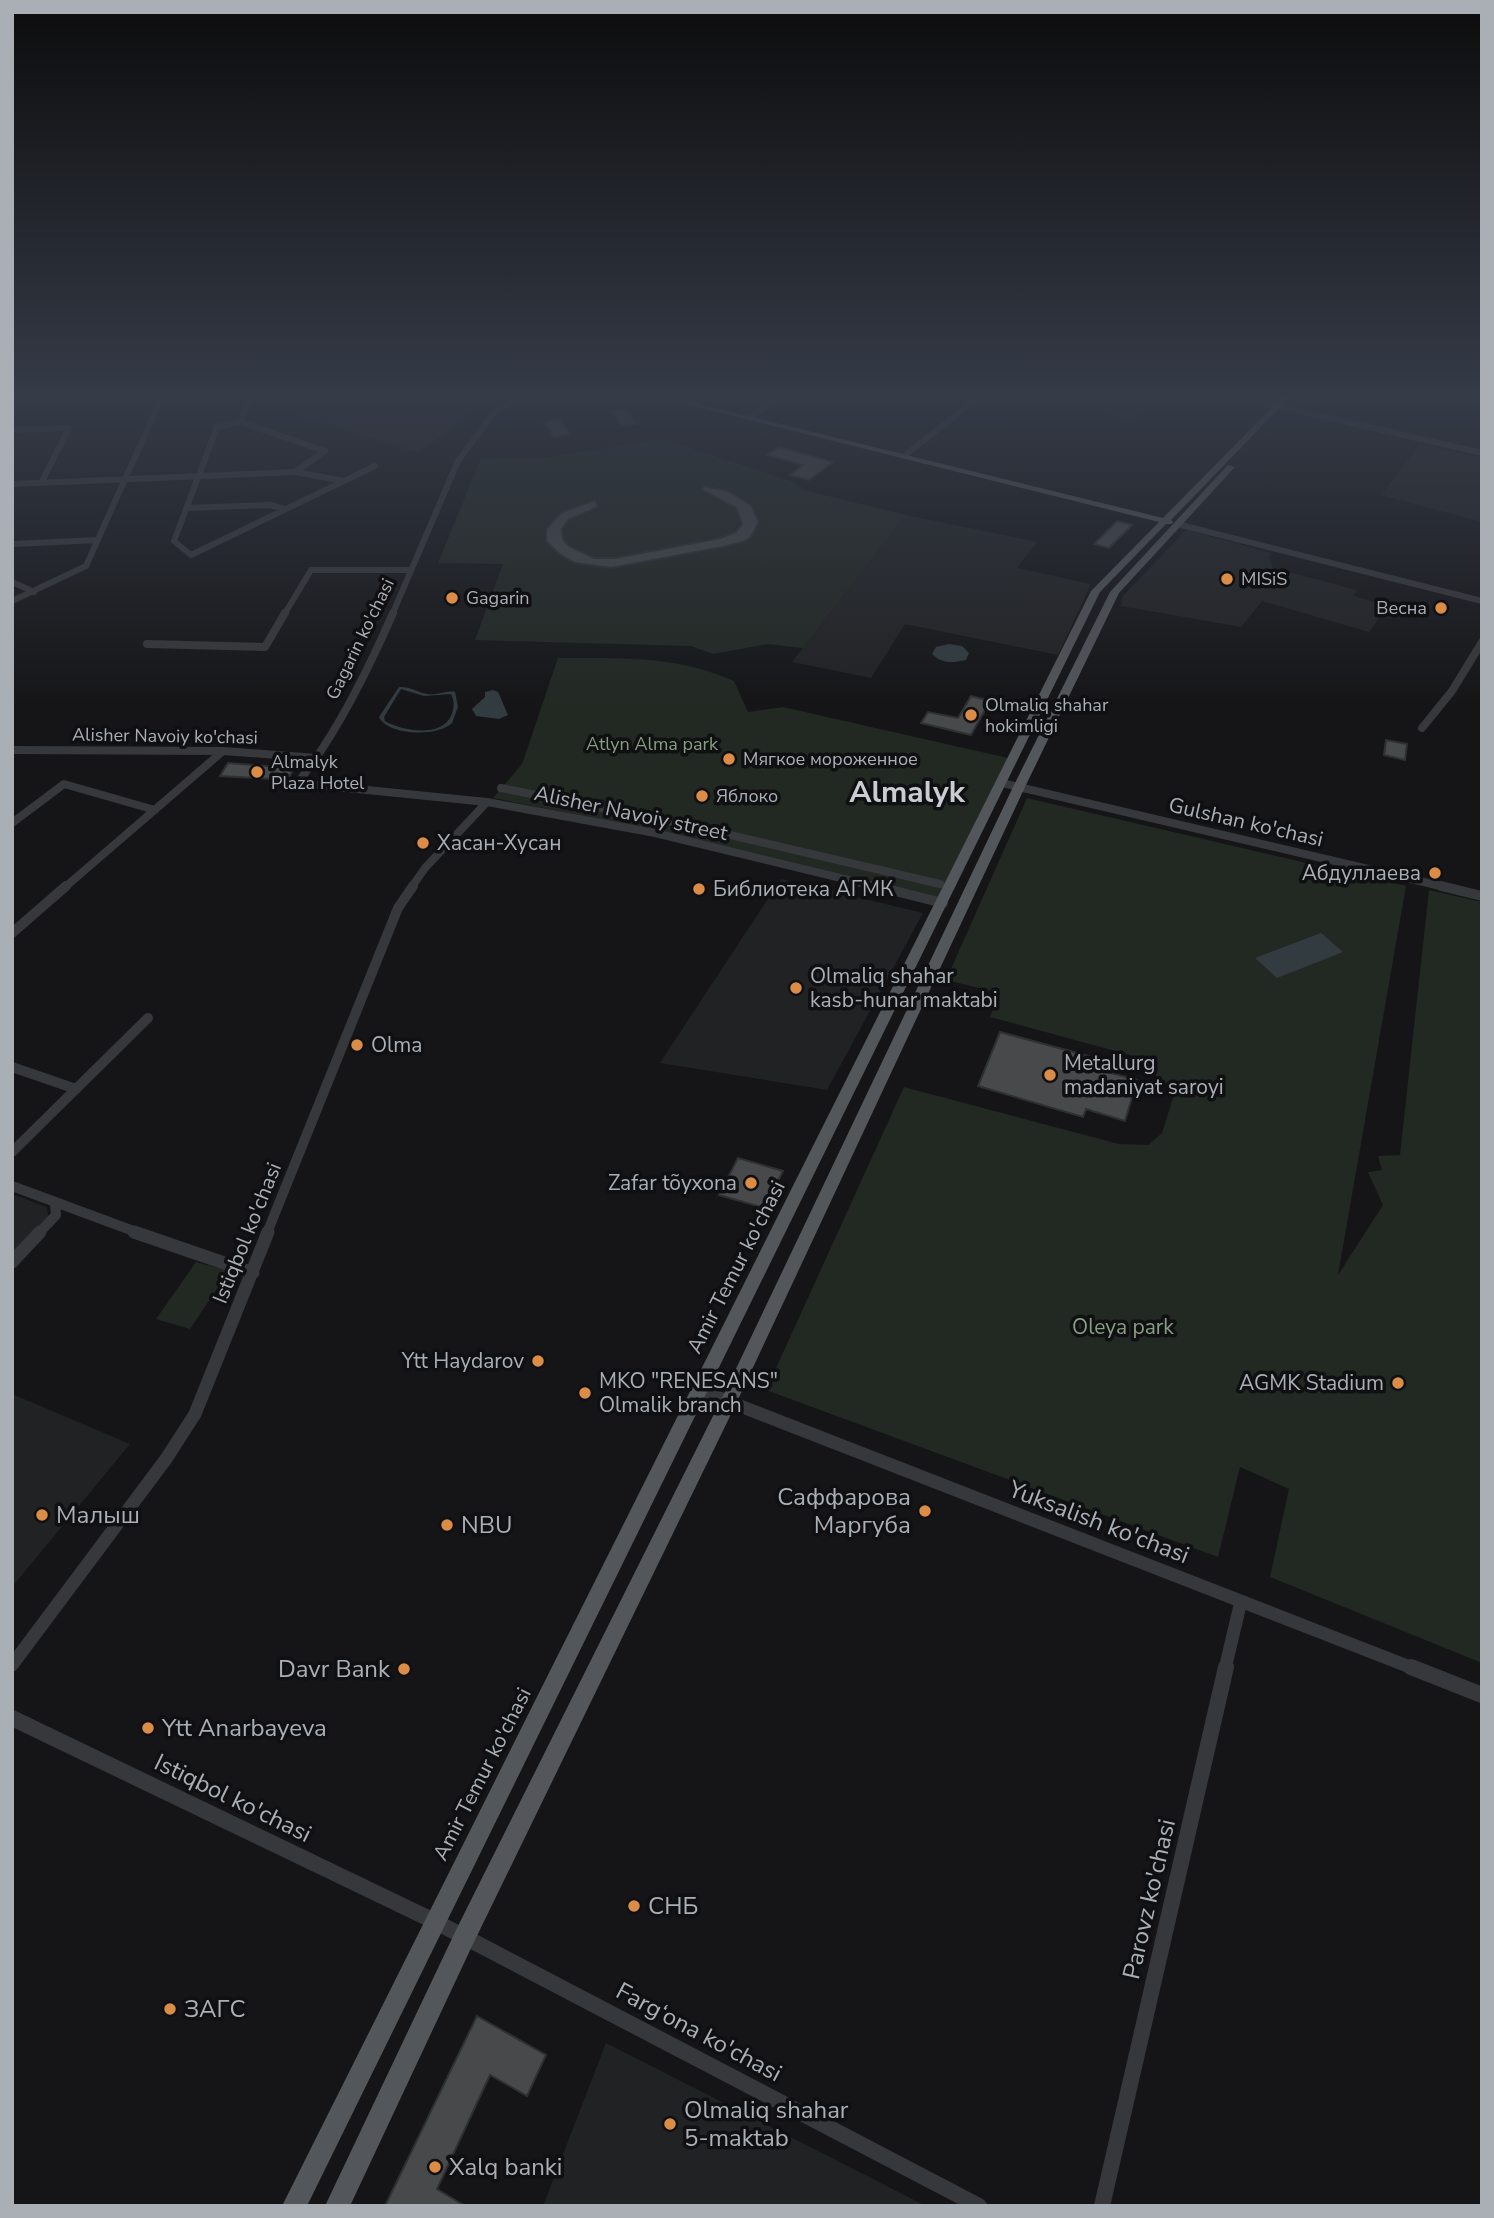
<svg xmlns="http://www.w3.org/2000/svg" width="1494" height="2218" viewBox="0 0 1494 2218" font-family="'Nunito Sans',sans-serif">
<rect width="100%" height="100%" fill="#151517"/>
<path fill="#212223" d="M260,397H499L418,452L258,404Z
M1034,397H1173L1164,404L1156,403L1133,421Z
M1420,444L1482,458V522L1381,495Z
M906,515L1037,542L1017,568L1091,584L1058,655L905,624L871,678L792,662Z
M1186,530L1271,553L1269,557L1273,568L1357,590L1353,596L1388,606L1369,632L1262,601L1241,627L1121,606L1122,597Z
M781,879L923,913L827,1090L660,1063Z
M12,1194L47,1207L48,1217L12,1254Z
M12,1394L130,1444L12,1587Z
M606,2043L926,2206H543Z"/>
<path fill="#222822" d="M663,439L791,481L804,490L906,515L803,648L768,644L713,654L691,646L475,640L503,564L438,563L481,458L537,459Z
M558,658C619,658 677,655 734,681L748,712L783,707L1008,758L940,898L676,834L493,798L522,764Z
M1027,798L1406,886L1338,1275L1383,1205L1368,1172L1382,1170L1378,1156L1400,1155L1429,890L1482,902V1663L1270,1577L1289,1489L1240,1467L1218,1557L766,1390L904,1087L1119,1144L1148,1145L1162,1133L1175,1091L1130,1055L990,1017L1000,993L946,980Z
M196,1262L229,1271L190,1329L156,1319Z"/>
<path fill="#323c40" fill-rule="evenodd" d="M949,644L962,646L969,653L966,660C952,663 942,664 932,654L936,647Z
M399,687C409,686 417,692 427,694C437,696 445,690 455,692L458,707L452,723C438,737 388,736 379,717ZM401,689L424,696L451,694C455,702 454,708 451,716C441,738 402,731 385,721L384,717Z
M493,690L498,692L508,715L499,719L476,716L472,709L485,697V692Z
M1321,933L1343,952L1277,978L1255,958Z"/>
<path fill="#47494b" stroke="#2f3032" stroke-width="2" d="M626,409L637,424L622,426L611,411Z
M559,419L570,434L554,437L544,422Z
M779,447L833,462L809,480L790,475L803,465L767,455Z
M703,486L728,491L751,505L759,522L751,537L743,542L723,547L611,568L575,563L559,554L546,541V529L562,512L595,500L598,507L568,520L562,529L563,539L569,546L594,558H615L720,538L736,532L742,524L736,508L702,490Z
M1117,521L1132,525L1109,548L1094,544Z
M971,696L990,701L971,735L921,723L928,712L958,718Z
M1386,740L1407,744L1405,760L1384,755Z
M228,763L280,767L294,768L288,780L220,776Z
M1000,1032L1103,1060L1100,1070L1137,1080L1125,1121L1086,1109L1083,1117L978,1086Z
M738,1158L783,1171L765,1208L719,1195Z
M477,2016L546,2055L527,2096L490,2075L437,2189L465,2206H385Z"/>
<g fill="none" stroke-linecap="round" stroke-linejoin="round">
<path stroke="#37383b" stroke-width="6" d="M251,397L240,422L217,427L174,541L191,555L375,466
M1238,397L1482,453
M749,418L781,397
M240,422L325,451L295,472
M12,430L69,428L41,483
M904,456L979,397
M12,484L295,472L344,481
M186,508L270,505L284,509
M1177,524L1482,601
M12,544L98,540
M12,582L34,592
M12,601L86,566L162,397
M284,615L311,570H411
M392,615L458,461L493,414L520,397"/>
<path stroke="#37383b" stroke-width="8" d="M393,613C369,668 339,730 302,777L307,784L487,802L655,833L882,888
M147,644L265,647L285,613
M1422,728L1452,691L1482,642
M12,750L223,751L317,758
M1002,783L1449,888
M501,788L683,824L940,884
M12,823L64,784L155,810
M64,888L223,751
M411,888L425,868L487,802"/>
<path stroke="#37383b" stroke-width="10" d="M875,886L943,903
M1441,886L1482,896
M12,933L66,886
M12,1067L76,1089
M12,1152L148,1018
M12,1186L139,1233
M39,1233L56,1215L55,1204
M267,1233L398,908L413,886"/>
<path stroke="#37383b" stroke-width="13" d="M134,1232L253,1273
M12,1262L40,1232
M699,1390L1415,1669
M12,1665L166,1459L195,1414L268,1232
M1225,1669L1241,1601"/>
<path stroke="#37383b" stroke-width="16" d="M1411,1667L1482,1695
M12,1718L434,1921L979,2206
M1102,2206L1226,1667"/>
<path fill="#53565a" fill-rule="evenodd" d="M657,397H670L1163,518L1282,397H1290L1171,520L1173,522L1172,524H1166L1100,592L307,2206H282L1091,591L1159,522Z
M1228,465L1235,467L1119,593L1025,787L735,1406L473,1944L350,2206H325L457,1928L723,1396L1013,787L1110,592Z"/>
</g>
<linearGradient id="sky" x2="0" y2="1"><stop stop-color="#0c0c0d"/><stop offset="0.56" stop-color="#353b47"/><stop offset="1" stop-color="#353b47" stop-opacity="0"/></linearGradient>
<rect width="1494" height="708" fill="url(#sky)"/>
<g fill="#db8d48" stroke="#101012" stroke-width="2.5">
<circle cx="1227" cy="579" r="7"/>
<circle cx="452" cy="598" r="7"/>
<circle cx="1441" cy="608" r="7"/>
<circle cx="971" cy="715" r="7"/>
<circle cx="729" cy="759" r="7"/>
<circle cx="257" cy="772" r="7"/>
<circle cx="702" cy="796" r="7"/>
<circle cx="423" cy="843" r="7"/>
<circle cx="1435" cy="873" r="7"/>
<circle cx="699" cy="889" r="7"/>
<circle cx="796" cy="988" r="7"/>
<circle cx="357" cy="1045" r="7"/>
<circle cx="1050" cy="1075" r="7"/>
<circle cx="751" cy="1183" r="7"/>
<circle cx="538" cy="1361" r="7"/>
<circle cx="1398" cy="1383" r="7"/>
<circle cx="585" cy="1393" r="7"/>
<circle cx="925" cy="1511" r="7"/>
<circle cx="42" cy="1515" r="7"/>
<circle cx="447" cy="1525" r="7"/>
<circle cx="404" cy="1669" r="7"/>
<circle cx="148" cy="1728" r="7"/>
<circle cx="634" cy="1906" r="7"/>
<circle cx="170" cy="2009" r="7"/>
<circle cx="670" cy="2124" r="7"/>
<circle cx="435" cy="2167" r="7"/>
</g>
<g text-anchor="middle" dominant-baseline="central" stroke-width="7" stroke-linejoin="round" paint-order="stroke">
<g font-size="18" fill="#a9afb5" stroke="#101012" text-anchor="start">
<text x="1241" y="579">MISiS</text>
<text x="466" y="598">Gagarin</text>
<text x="1427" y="608" text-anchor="end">Весна</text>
<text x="985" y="705">Olmaliq shahar<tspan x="985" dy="21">hokimligi</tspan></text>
<text x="743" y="759">Мягкое мороженное</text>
<text x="271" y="762">Almalyk<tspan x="271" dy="21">Plaza Hotel</tspan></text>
<text x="716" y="796">Яблоко</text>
</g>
<g font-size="18" fill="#a9afb5" stroke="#101012">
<text transform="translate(360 639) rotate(-64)">Gagarin ko'chasi</text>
<text transform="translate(165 736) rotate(1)">Alisher Navoiy ko'chasi</text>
</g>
<g font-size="18" fill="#869e82" stroke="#101012">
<text x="652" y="744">Atlyn Alma park</text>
</g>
<g font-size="21" fill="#a9afb5" stroke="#101012">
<text transform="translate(631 813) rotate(12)">Alisher Navoiy street</text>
<text transform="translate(1246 822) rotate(13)">Gulshan ko'chasi</text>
<text transform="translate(247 1233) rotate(-68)">Istiqbol ko'chasi</text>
<text transform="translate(736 1267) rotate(-63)">Amir Temur ko'chasi</text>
<text transform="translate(482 1774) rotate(-63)">Amir Temur ko'chasi</text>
</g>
<g font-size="21" fill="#a9afb5" stroke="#101012" text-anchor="start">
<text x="437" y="843">Хасан-Хусан</text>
<text x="1421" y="873" text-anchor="end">Абдуллаева</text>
<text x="713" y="889">Библиотека АГМК</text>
<text x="810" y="976">Olmaliq shahar<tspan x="810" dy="24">kasb-hunar maktabi</tspan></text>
<text x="371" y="1045">Olma</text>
<text x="1064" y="1063">Metallurg<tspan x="1064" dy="24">madaniyat saroyi</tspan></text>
<text x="737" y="1183" text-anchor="end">Zafar tõyxona</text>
<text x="524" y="1361" text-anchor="end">Ytt Haydarov</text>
<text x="599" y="1381">MKO "RENESANS"<tspan x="599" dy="24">Olmalik branch</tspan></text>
<text x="1384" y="1383" text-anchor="end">AGMK Stadium</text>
</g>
<g font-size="21" fill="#869e82" stroke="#101012">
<text x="1123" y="1327">Oleya park</text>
</g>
<g font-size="24" fill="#a9afb5" stroke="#101012" text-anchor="start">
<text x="911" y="1497" text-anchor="end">Саффарова<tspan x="911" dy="28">Маргуба</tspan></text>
<text x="56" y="1515">Малыш</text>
<text x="461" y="1525">NBU</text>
<text x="390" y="1669" text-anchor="end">Davr Bank</text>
<text x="162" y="1728">Ytt Anarbayeva</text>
<text x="648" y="1906">СНБ</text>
<text x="184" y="2009">ЗАГС</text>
<text x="684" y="2110">Olmaliq shahar<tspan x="684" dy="28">5-maktab</tspan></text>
<text x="449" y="2167">Xalq banki</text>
</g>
<g font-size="24" fill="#a9afb5" stroke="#101012">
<text transform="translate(1099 1522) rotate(21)">Yuksalish ko'chasi</text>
<text transform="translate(233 1798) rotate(26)">Istiqbol ko'chasi</text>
<text transform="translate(1149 1899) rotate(-77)">Parovz ko'chasi</text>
<text transform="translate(699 2032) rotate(28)">Farg‘ona ko'chasi</text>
</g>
<g font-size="30" font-weight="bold" fill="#c9cdd2" stroke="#101012">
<text x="907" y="792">Almalyk</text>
</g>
</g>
<rect width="1494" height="2218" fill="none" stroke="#a9afb5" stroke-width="28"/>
</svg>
